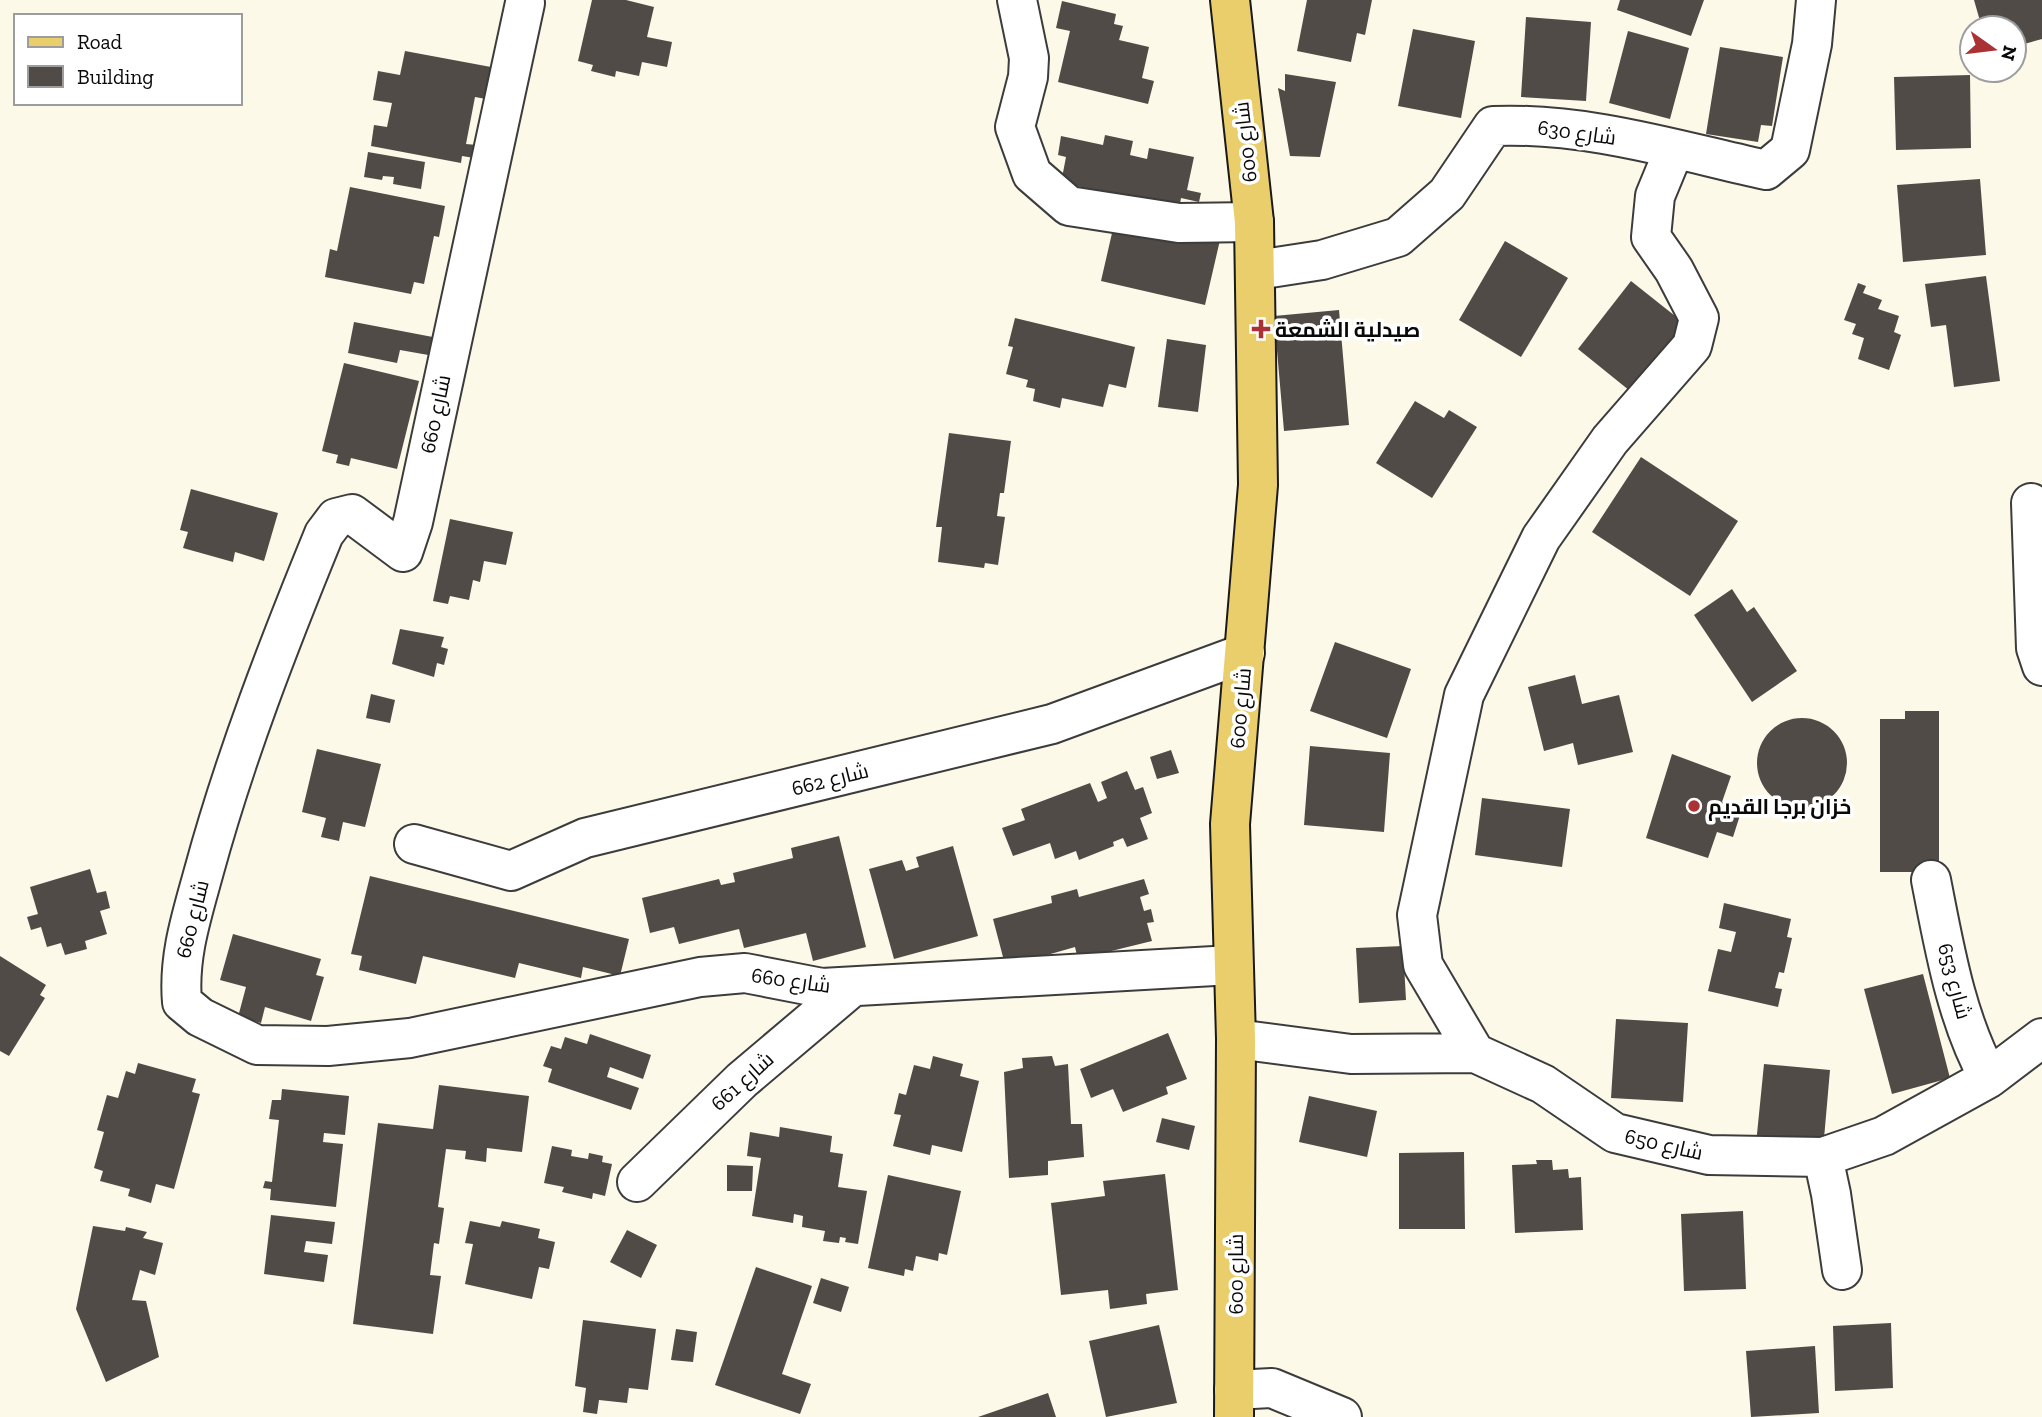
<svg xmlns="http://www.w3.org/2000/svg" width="2042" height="1417" viewBox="0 0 2042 1417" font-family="'Zilla Slab',Cairo,serif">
<rect width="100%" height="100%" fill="#fdf9e8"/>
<path fill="#514b47" d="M592,0H626L654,7L647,37L672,42L667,67L642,62L639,76L616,71L615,77L591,71L593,65L578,61Z
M1307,0H1372L1365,35L1357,33L1351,62L1297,51Z
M1620,0H1704L1691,36L1617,10Z
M1974,0H2042V39L2014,47V28H1982Z
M1062,1L1116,14L1114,24L1123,26L1119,40L1149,47L1142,78L1154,81L1148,104L1058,82L1070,31L1056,28Z
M1526,17L1591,22L1586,101L1521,97Z
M1413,29L1475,41L1461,118L1398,106Z
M1628,31L1689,48L1670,119L1609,103Z
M1720,47L1783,57L1772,126L1761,125L1758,142L1706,134Z
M405,51L491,67L486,99L475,97L466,144L477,145L474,158L462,156L461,163L371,146L374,125L387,127L392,103L373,100L378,71L400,75Z
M1285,74L1336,82L1320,157L1290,156L1278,88L1285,91Z
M1970,75L1971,148L1896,150L1894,77Z
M1105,135L1133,141L1130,155L1147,159L1149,148L1194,157L1187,190L1201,193L1199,202L1181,198L1178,216L1084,197L1086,188L1061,183L1066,157L1058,155L1061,136L1103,145Z
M368,152L425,162L421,189L393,184L394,177L383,176L382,180L364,177Z
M1980,179L1986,255L1903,262L1897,185Z
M350,187L445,206L439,237L434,236L424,284L414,282L411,294L325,277L330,249L337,251Z
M1115,220L1220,240L1205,305L1101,281Z
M1505,241L1568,278L1521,357L1459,320Z
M1986,276L2000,381L1954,387L1946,325L1931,327L1925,284Z
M1631,281L1689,327L1635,395L1578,349Z
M1858,283L1866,286L1863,293L1882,300L1878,309L1899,316L1894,332L1901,335L1889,370L1858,359L1864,338L1852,334L1856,324L1844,320Z
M1339,310L1349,425L1284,431L1274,316Z
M1015,318L1135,347L1126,388L1109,384L1103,407L1062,398L1060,408L1033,401L1035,389L1026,387L1028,380L1006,374L1013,347L1008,346Z
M354,322L438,338L434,356L400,350L397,363L348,353Z
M1167,339L1206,345L1198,412L1158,407Z
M344,363L419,381L397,469L351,458L349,466L336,463L338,455L322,451Z
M1415,401L1444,418L1449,410L1477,427L1432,498L1376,463Z
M949,433L1011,441L1004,493H1000L997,516L1005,517L998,565L985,563L984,568L938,562L942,527H936Z
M1641,457L1738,521L1690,596L1592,532Z
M191,489L278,513L264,561L235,552L233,562L183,548L188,532L180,530Z
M450,519L513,532L506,565L484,561L480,582L473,580L469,600L450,596L448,604L433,601Z
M1732,589L1747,612L1754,607L1797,671L1752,702L1694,615Z
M400,629L444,637L441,647L448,649L444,665L437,663L434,677L392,664Z
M1335,642L1411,669L1387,738L1310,711Z
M1575,675L1582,704L1619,695L1633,752L1578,765L1573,743L1544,751L1528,687Z
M371,694L395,700L390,723L366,718Z
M1905,711H1939V872H1880V719H1905Z
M1757 763a45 45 0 1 1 90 0a45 45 0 1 1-90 0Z
M1310,746L1390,753L1384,832L1304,825Z
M317,749L381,764L365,827L343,822L339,841L321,837L326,818L302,812Z
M1171,750L1179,773L1157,779L1150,757Z
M1672,754L1731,776L1722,802L1742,809L1733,837L1717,832L1708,858L1646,838Z
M1127,771L1135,790L1143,787L1152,813L1140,818L1148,839L1127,847L1123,838L1113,842L1114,846L1079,860L1076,851L1055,859L1050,843L1013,856L1002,828L1025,820L1021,809L1090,783L1098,802L1107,798L1101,782Z
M1482,798L1570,809L1562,867L1475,855Z
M839,836L866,947L813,961L806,933L744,948L739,929L679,944L674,927L650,933L642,898L719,879L721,885L735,882L733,873L793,858L791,848Z
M953,846L978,936L894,959L869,869L902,860L906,871L919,867L916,857Z
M90,869L97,893L106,891L110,908L100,911L107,934L85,941L87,949L65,955L61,943L47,947L41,927L31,930L27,917L38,914L30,887Z
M370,876L629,939L620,976L583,967L581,978L519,963L515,978L423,956L416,984L359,970L362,956L351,954Z
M1144,879L1149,894L1140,897L1144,911L1151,909L1154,922L1147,923L1152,941L1095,955L1079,964L1075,947L1040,957L1008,976L993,919L1052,903L1051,896L1077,889L1079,897Z
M1724,903L1791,919L1787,937L1792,938L1784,973L1779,972L1775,988L1782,989L1778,1007L1708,991L1718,949L1731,952L1736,932L1719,928Z
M233,934L321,959L316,975L324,977L311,1021L265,1007L261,1023L238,1017L246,987L220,980Z
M1403,946L1406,1000L1359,1003L1356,948Z
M0,956L46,985L40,995L45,998L9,1056L0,1051Z
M1923,974L1950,1078L1892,1094L1864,989Z
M1616,1019L1688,1023L1683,1102L1611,1098Z
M1168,1033L1187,1079L1166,1087L1168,1094L1123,1112L1113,1089L1091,1098L1080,1069Z
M590,1034L651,1055L643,1079L610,1067L607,1077L639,1088L631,1110L548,1082L552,1069L543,1066L551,1046L561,1049L565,1037L587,1044Z
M933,1056L963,1064L960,1076L979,1081L962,1152L932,1145L930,1155L893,1146L901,1115L894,1114L899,1093L906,1095L914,1065L930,1069Z
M1052,1056L1055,1066L1068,1064L1071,1124H1082L1084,1157L1048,1161V1175L1009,1178L1004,1072L1023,1068L1022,1058Z
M138,1063L196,1079L192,1092L200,1094L174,1189L156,1184L151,1203L128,1196L130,1189L100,1181L103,1171L94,1168L104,1132L97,1130L107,1095L118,1098L126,1071L135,1074Z
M1764,1064L1830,1070L1823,1150L1756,1144Z
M439,1085L529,1096L522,1152L487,1148L486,1162L465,1159L466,1151L446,1149L438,1207L444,1208L439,1244L434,1243L430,1275L441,1276L433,1334L353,1324L378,1123L433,1129Z
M282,1089L349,1096L345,1135L324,1133L323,1142L343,1144L336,1207L270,1200L271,1189L263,1188L265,1181L272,1182L279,1120L269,1119L272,1100H281Z
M1309,1096L1377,1111L1367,1157L1299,1142Z
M1162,1118L1195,1126L1189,1150L1156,1142Z
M780,1127L832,1136L830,1152L843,1154L838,1187L867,1191L858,1244L845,1242L846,1238L840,1237L839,1243L823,1241L825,1231L802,1227L803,1216L794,1214L793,1223L752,1216L761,1158L747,1156L750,1132L779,1137Z
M552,1146L572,1150L571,1156L588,1159L589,1153L603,1156L602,1162L612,1164L605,1196L593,1193L592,1199L562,1192L564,1187L544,1183Z
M1464,1152L1465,1229H1399V1153Z
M1536,1160H1552L1553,1170L1568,1169L1569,1178L1581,1177L1583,1230L1515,1233L1512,1165L1537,1164Z
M727,1165L753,1166L752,1191H727Z
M1165,1174L1178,1290L1146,1294L1147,1304L1110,1309L1108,1290L1061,1295L1051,1203L1105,1196L1103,1181Z
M888,1175L961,1191L947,1255L939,1253L938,1261L916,1256L913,1271L905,1269L904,1276L868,1268Z
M1743,1211L1746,1289L1684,1291L1681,1214Z
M271,1215L335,1222L332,1244L306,1241L304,1252L328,1255L324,1282L264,1274Z
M470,1221L500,1227L502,1221L540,1229L538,1238L555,1242L549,1269L539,1267L532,1299L465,1284L473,1244L465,1243Z
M93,1226L125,1231L126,1227L147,1232L143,1238L163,1243L155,1275L140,1270L132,1300L146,1301L159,1357L106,1382L76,1309Z
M627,1230L657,1245L641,1278L610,1262Z
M756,1267L812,1286L782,1374L811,1384L800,1414L715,1385Z
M821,1278L849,1287L841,1312L813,1303Z
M583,1320L656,1329L648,1390L629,1388L627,1403L599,1400L597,1414L583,1412L586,1388L575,1386Z
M1891,1323L1893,1388L1835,1391L1833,1326Z
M1159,1325L1177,1403L1106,1417L1089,1341Z
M676,1329L697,1332L693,1362L671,1360Z
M1815,1346L1819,1413L1751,1417L1746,1351Z
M1048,1393L1056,1417H978Z"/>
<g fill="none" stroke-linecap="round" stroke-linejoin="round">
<g stroke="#3c3c3c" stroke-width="42">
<path id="minor" d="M1017,0L1029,58L1028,77L1015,127L1032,174L1069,206L1179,223L1254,222
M525,3L413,522L403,552L352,514L336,518L324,534C279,644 235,757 204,871C192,915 178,956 182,1002L200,1017L257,1045L328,1046L410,1038L700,977L745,973L822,988L1232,965
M1257,270L1322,260L1398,237L1447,194L1493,126C1585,122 1676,150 1766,170L1790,150L1812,44L1816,0
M2031,503L2036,648L2042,666
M414,844L511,871L585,838L1052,724L1245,653
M1931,880C1944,946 1956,1019 1989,1078
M1236,1039L1351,1054L1475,1053L1543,1084L1615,1133L1709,1155L1823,1157L1884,1136L1989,1078L2042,1038
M1475,1053L1423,965L1417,915L1464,695L1541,538L1610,440L1692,346L1699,318L1674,270L1651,237L1655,196L1674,150
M1823,1157L1831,1194L1842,1270
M637,1182L742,1080L852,987
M1234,1390L1272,1388L1342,1417"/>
</g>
<g stroke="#1a1a1a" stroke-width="42">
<path id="major" d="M1230,0L1254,222L1258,485L1230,824L1236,1039L1234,1417"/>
</g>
<use href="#minor" stroke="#fff" stroke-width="38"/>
<use href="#major" stroke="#eace6b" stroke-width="38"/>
</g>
<g fill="#aa3134" stroke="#fff" stroke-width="2.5">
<path d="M1257.5 318.5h7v7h7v7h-7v7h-7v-7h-7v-7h7z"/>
<circle cx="1694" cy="806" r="7"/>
</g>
<g text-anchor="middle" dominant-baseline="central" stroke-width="7" stroke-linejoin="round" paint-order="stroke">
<g font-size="21" fill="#090909" stroke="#fff">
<text transform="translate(1577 132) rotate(8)">شارع 630</text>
<text transform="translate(1245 142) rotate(-96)">شارع 600</text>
<text transform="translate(435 414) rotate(-78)">شارع 660</text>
<text transform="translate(1240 708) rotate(-85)">شارع 600</text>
<text transform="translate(830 779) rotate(-14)">شارع 662</text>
<text transform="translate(192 919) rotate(-76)">شارع 660</text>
<text transform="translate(791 980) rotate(8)">شارع 660</text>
<text transform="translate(1955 981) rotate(75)">شارع 653</text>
<text transform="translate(742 1081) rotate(-42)">شارع 661</text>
<text transform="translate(1664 1144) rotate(13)">شارع 650</text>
<text transform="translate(1235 1274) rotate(-90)">شارع 600</text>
</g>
<g font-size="21" font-weight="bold" fill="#090909" stroke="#fff" text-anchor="start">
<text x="1275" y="329">صيدلية الشمعة</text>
<text x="1708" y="806">خزان برجا القديم</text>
</g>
</g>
<rect x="14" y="14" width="228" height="91" fill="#ffffff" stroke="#9d9d9d" stroke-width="2"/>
<rect x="28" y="37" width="35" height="10" fill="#eace6b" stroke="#9d9d9d" stroke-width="2"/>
<text x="77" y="49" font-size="21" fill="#090909">Road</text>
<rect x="28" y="66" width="35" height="21" fill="#514b47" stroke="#9d9d9d" stroke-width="2"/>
<text x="77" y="84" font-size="21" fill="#090909">Building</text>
<g transform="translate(1993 49) rotate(104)"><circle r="33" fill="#ffffff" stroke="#9d9d9d" stroke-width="2"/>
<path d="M0-5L12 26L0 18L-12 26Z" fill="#aa3134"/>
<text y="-10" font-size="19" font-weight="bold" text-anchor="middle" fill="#090909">N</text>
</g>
</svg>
